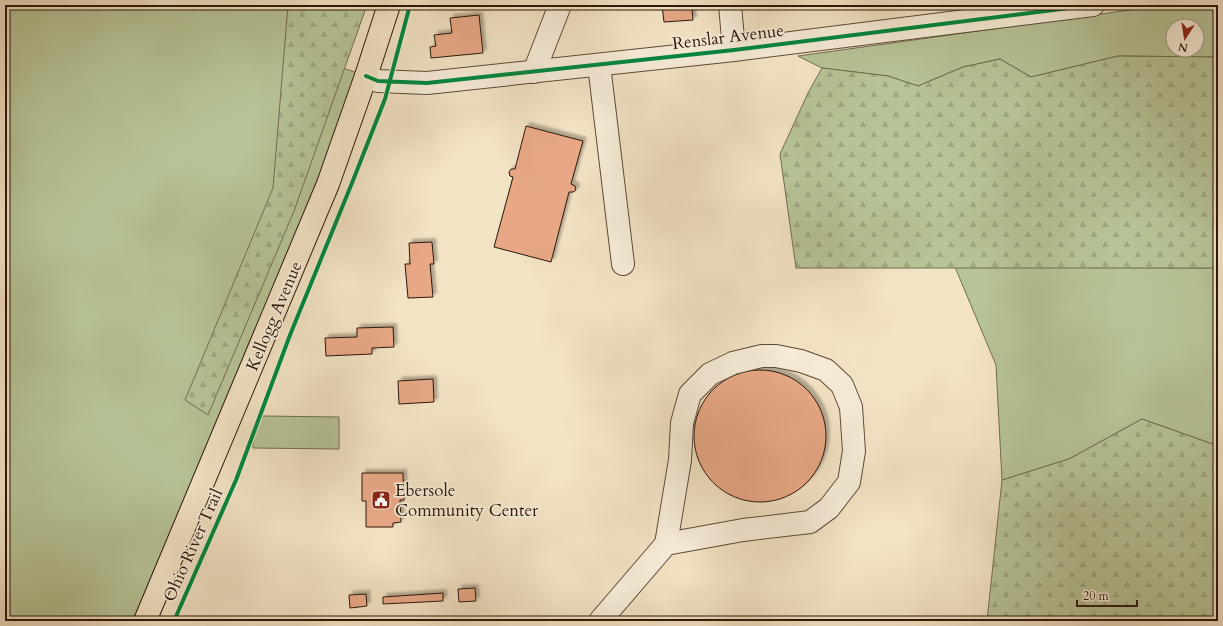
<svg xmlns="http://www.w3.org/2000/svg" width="1223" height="626" viewBox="0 0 1223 626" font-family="Cardo,serif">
<defs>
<pattern id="forest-firs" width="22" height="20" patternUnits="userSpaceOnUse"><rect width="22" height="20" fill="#b7c497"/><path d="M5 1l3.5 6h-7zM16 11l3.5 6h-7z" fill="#9ea881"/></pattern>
<filter id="shadow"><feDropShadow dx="3.5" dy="-3.5" stdDeviation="1" flood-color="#0004"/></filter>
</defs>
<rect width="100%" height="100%" fill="#f3e3c5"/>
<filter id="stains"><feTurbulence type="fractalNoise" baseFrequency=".005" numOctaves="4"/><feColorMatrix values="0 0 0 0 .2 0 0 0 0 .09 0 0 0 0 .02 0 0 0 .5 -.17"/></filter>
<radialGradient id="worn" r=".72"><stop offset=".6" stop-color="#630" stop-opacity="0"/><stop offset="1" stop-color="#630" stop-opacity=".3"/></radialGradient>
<path fill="#b7c497" stroke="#716d50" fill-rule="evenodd" d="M5,5H314V58L366,76L145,621H5Z
M1166,5H1218V57L1118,56L1031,77L1000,59L963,67L918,86L888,76L822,68L798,56ZM1173,26H1197V50H1173Z
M955,267L1218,268V446L1142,419L1069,459L1002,480L996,365Z
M262,416L339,417V449L253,448V436Z"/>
<path fill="url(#forest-firs)" stroke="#716d50" d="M288,5H367L294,211L208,415L185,400L273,188Z
M1118,56L1218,57V268H796L780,154L808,93L822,68L888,76L918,86L963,67L1000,59L1031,77Z
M1142,419L1218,446V621H987L1002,480L1069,459Z"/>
<path fill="#e8a886" stroke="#2b160a" filter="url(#shadow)" d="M662,5H702V8H692L693,20L664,22Z
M479,15L483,53L431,58L430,47L436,46L434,35L452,33L450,18Z
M526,126L583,141L571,184L575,186L576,190L573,192H569L551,262L494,247L513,177L510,176L509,172L511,169H515Z
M432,242L434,264H430L433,297L408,298L405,264H410L409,243Z
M393,327L394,347L372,348V354L326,356L325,338L357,337V328Z
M694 436a66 66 0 1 1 132 0a66 66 0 1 1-132 0Z
M433,379L434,402L399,404L398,381Z
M362,473H403L404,500H400L401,522L393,523V527H366V501H362Z
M475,588L476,601L459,602L458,589Z
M443,593V601L383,604V597Z
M366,594L367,606L350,608L349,595Z"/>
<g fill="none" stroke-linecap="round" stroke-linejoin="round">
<g stroke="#5d4939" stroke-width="24">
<path id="minor" d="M730,5L734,50
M599,65L623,264
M534,72L560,5
M366,76L378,81L427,83L734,50L1093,5
M600,621L666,544L680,460L682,423L690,394L710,374L733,363L762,356H776L801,361L826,370L842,385L851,407L854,451L849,482L829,508L810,522L743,530L666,544"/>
</g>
<g stroke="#2b160a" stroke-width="24">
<path id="major" d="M145,621L328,184L366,76L389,5"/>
</g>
<use href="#minor" stroke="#f7edd9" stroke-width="22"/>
<use href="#major" stroke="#f3e3c5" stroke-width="22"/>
<g stroke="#f7edd9" stroke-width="6">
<path id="cycleway" d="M366,76L378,81L427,83L734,50L1093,5
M174,621L236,480L290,335L352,183L385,99L410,5"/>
</g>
<use href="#cycleway" stroke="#00873e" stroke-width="4"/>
</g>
<defs>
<g id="civic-square" transform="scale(1)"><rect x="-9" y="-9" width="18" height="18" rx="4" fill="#8f2418" stroke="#f7edd9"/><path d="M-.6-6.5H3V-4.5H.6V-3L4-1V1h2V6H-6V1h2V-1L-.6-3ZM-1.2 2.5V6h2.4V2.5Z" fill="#fff"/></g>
</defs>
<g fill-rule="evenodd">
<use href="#civic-square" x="381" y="500"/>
</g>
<g text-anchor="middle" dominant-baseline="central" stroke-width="3.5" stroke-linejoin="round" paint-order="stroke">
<g font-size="17" fill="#2b160a" stroke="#f7edd9">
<text transform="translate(728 37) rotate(-7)">Renslar Avenue</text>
<text transform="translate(274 316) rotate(-67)">Kellogg Avenue</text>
<text transform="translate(193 545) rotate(-66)">Ohio River Trail</text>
</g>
<g font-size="17" fill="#2b160a" stroke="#f7edd9" text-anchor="start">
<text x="395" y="490">Ebersole<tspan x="395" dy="20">Community Center</tspan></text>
</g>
</g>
<rect width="1223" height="626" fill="none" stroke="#f3e3c5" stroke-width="20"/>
<rect x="6" y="6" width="1211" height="614" fill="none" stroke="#2b160a" stroke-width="2"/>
<rect x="10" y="10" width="1203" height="606" fill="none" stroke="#2b160a"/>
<g transform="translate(1185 38) rotate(192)"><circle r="19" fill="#f7edd9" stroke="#a59786"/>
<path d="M0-3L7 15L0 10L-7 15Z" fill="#8f2418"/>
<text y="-6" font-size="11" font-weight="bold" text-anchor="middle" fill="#2b160a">N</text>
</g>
<path d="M1077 600v6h60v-6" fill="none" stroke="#2b160a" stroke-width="2"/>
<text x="1083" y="600" font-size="12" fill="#2b160a" stroke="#f7edd9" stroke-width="3" paint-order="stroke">20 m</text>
<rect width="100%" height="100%" filter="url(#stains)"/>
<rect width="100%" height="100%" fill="url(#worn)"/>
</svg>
